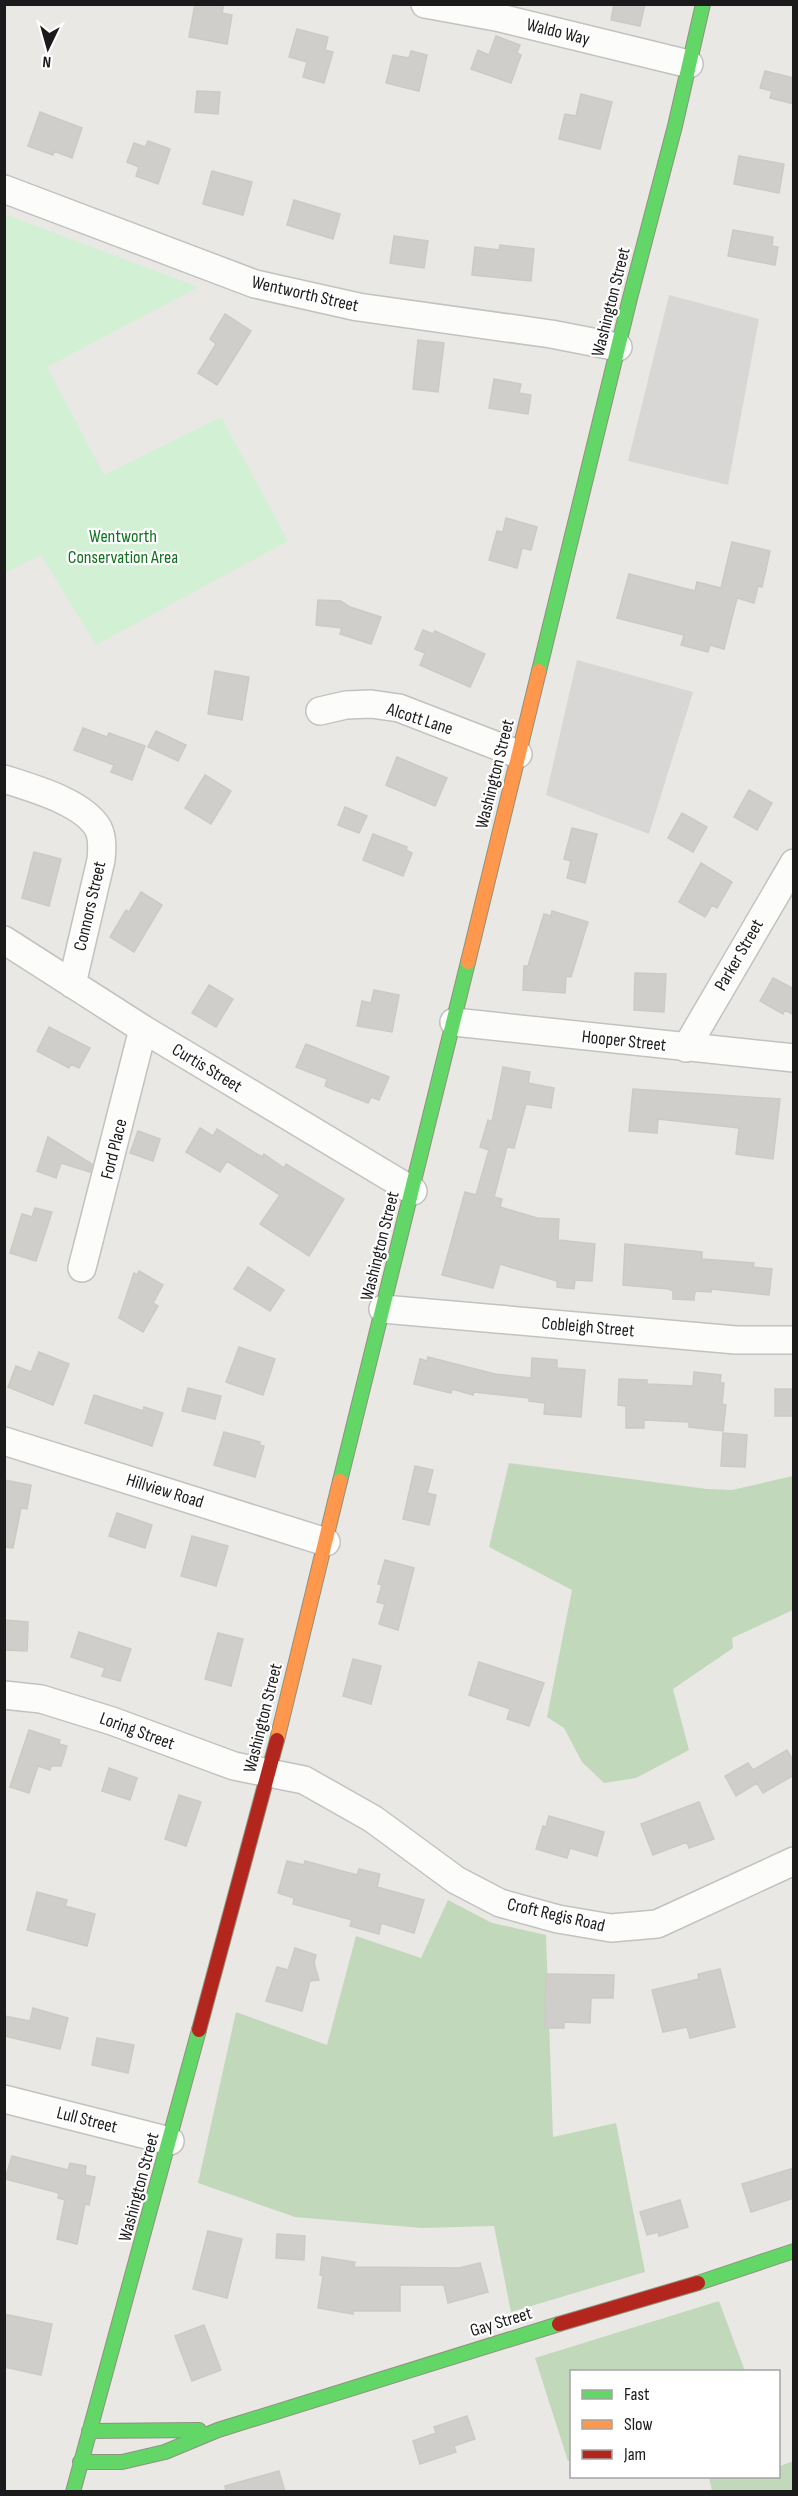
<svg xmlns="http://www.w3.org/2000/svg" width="798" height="2496" viewBox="0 0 798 2496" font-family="'Sofia Sans Condensed',sans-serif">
<rect width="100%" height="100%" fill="#e9e8e4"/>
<path fill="#d8d7d5" d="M669,295L759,319L728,485L628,461Z
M577,660L693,692L649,834L546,795Z"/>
<path fill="#c2d8ba" d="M509,1463L707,1489L732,1490L793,1476V1610L732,1638L733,1648L673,1689L689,1750L636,1778L604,1783L582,1762L564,1728L547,1717L572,1590L489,1547Z
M448,1900L492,1923L546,1935L553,2137L616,2123L645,2272L511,2312L494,2226L422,2228L295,2217L198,2183L236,2012L327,2045L356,1936L421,1958Z
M719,2301L745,2371L572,2372V2460L568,2461L535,2358Z
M793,2461V2491H712L709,2477L778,2476L779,2462L780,2466Z"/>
<path fill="#d2f0d4" d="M4,214L198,287L47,367L104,475L221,417L288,541L96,645L41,555L5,573Z"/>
<path fill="#d0cecb" stroke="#cccac5" stroke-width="1.5" d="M195,4H224L222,13L232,15L227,44L189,37Z
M614,4H645L640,26L611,20Z
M297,29L328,37L325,50L333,52L324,83L303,77L307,62L289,57Z
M496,36L520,45L517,53L521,55L511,83L471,69L478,50L489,55Z
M411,51L427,55L419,91L386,83L393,55L409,58Z
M765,71L794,78V104L770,98L772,91L760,88Z
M197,91L220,92L218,114L195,112Z
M581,94L612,102L600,149L559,139L565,114L576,116Z
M40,112L82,128L72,158L54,151L53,155L28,146Z
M148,141L170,149L158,184L136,176L139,167L127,162L134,143L145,147Z
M739,156L784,164L779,193L734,184Z
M212,171L252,182L243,215L203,204Z
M294,200L340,214L333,239L287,225Z
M733,230L773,237L772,246L778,247L775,265L728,256Z
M394,236L428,241L424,268L390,263Z
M500,245L534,249L531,281L472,275L475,247L499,250Z
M225,314L251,331L217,385L198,373L216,344L210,339Z
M418,340L444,343L438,392L413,389Z
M494,379L521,384L519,393L531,395L528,414L489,408Z
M506,518L537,527L531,550L522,548L517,568L489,560L497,531L503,532Z
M732,542L770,551L762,587L758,586L754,603L737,598L724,649L710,645L708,652L681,645L684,635L617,618L629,574L695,591L697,582L721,588Z
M318,600L341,601L350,607L381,617L371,644L340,634L342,628L316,625Z
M423,630L433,634L435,631L485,654L470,687L420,665L425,653L415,649Z
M215,671L249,677L242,720L208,714Z
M83,728L107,737L109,733L145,746L132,780L111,772L114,765L74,750Z
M156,731L186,745L178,761L148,747Z
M397,757L447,778L435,806L386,785Z
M205,775L231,791L211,824L185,808Z
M749,790L772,803L757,830L734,817Z
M345,807L367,816L359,833L338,825Z
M682,813L707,827L693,852L668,838Z
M572,828L597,834L585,883L567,878L571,861L564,859Z
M373,834L407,847L406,850L412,853L403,876L363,860Z
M34,852L61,859L49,906L22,898Z
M701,863L732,882L717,908L712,905L705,917L679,902Z
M141,892L162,905L134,952L110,937L126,910L129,912Z
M552,911L588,922L571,977L566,976L565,993L523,990L524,966H528L544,914L551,916Z
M635,973L666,974L664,1012L634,1010Z
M773,978L794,989V1015L785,1010L783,1014L760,1001Z
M209,985L233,999L216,1027L192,1013Z
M374,990L399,995L392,1032L357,1026L362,1001L371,1003Z
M49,1027L90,1048L79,1068L71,1064L69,1068L37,1051Z
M306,1044L389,1077L379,1100L371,1097L368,1103L325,1086L327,1079L296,1067Z
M503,1067L530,1072L528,1083L554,1088L551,1108L526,1104L514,1148L507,1147L494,1197L502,1199L500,1207L537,1218L559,1219L558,1240L595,1244L592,1281L575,1280L574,1289L557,1287V1281L500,1264L493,1288L442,1275L465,1192L476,1195L489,1150L480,1147L488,1120L492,1122Z
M633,1089L780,1099L773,1159L736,1154L739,1128L658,1119L657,1133L629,1131Z
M200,1128L213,1136L217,1129L262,1157L264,1154L284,1168L286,1164L344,1199L309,1256L260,1224L280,1195L227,1161L220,1172L186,1152Z
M138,1131L160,1139L153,1161L130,1153Z
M48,1137L92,1164L90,1172L61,1163L56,1178L37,1171Z
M35,1208L52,1212L36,1261L10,1253L22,1214L32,1217Z
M625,1244L702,1252V1259L754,1263L753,1267L772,1269L769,1295L711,1289V1292L695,1291L694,1300L673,1299V1291L669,1289L623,1285Z
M248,1267L284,1290L270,1311L234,1289Z
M139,1271L163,1285L153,1303L158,1306L143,1332L119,1318L134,1273L137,1275Z
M239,1347L275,1359L263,1395L226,1382Z
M39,1352L69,1364L53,1405L8,1387L16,1366L31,1372Z
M428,1357L495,1374L531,1378L532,1358L557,1360V1368L585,1370L581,1417L544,1414L545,1403L529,1401V1398L474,1392L473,1395L452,1389L451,1393L414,1384L420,1359L427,1361Z
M694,1372L721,1375L720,1383H724L722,1404L726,1405L723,1431L689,1427V1422L644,1420V1428H626V1406L618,1405L619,1379L647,1380V1384L693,1386Z
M188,1388L221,1396L215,1419L182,1411Z
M775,1389H794V1416H775Z
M94,1395L143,1411L144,1407L163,1413L152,1446L85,1423Z
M224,1432L260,1442L259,1445L264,1446L255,1477L214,1465Z
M723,1433L747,1435L745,1467L721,1466Z
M415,1466L433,1470L427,1493L436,1495L429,1525L403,1519Z
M4,1480L31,1485L27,1509L21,1508L13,1548L4,1547Z
M117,1513L152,1525L145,1548L109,1536Z
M192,1536L228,1546L216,1586L181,1576Z
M385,1560L414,1568L398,1630L379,1624L385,1604L377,1602L382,1585L378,1584Z
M4,1620L28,1622L27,1651L4,1650Z
M79,1632L131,1649L120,1681L102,1676L105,1668L71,1657Z
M218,1633L243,1639L231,1686L205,1679Z
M353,1659L381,1666L371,1704L343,1696Z
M479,1662L544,1683L529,1726L507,1719L510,1709L469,1695Z
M29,1730L60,1740L59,1744L67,1746L61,1766H51L50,1770L38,1766L29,1793L10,1787Z
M787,1750L794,1762V1775L763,1793L757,1783L736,1796L725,1776L748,1763L753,1770Z
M109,1768L137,1778L130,1800L102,1791Z
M179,1795L201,1802L186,1846L165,1839Z
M699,1802L714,1839L689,1848L687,1842L653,1855L641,1824Z
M549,1816L604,1832L597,1856L570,1848L567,1858L536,1849L543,1826L546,1827Z
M287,1861L304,1865L305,1861L357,1875L359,1869L380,1874L377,1887L424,1900L414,1933L381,1923L379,1934L350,1926L352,1920L293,1904L294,1898L278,1893Z
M37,1892L67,1900L65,1906L95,1914L87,1946L27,1930Z
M295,1948L316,1955L314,1963L319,1980L310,1981L302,2011L266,2001L277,1967L288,1970Z
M720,1969L735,2027L690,2038L687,2027L663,2032L652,1990L699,1979L698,1974Z
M546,1974L614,1975L613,1998H591L590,2023L564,2022V2028H545Z
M33,2008L68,2018L60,2049L4,2036V2016L30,2021Z
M97,2038L134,2045L128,2073L92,2065Z
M12,2156L68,2170L70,2163L86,2166L85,2175L95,2177L89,2205L85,2204L77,2244L57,2239L65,2200L58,2198L59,2193L5,2179Z
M794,2168V2198L751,2212L742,2184Z
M680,2200L688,2227L659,2236L658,2232L647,2235L640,2212Z
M208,2231L242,2239L227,2298L193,2289Z
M277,2234L305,2236L304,2260L276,2258Z
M322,2257L355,2262L354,2267L459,2268L480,2263L488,2292L448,2303L444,2285H400V2311H353V2314L318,2308L323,2276L320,2275Z
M4,2314L52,2324L41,2375L4,2367Z
M204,2325L221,2370L192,2381L175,2336Z
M467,2416L475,2439L454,2446L456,2452L420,2464L413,2441L436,2433L434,2427Z
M279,2471L285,2492H226L225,2486Z"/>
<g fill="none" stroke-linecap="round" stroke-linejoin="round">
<g stroke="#c2c2c0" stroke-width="30">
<path id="street" d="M425,4L496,17L689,64
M4,189L255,284L358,307L551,334L618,347
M320,711L346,705L371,704L399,708L518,754
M4,779C32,788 83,802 98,828C103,838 102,850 101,860L72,984
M4,940L143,1029L413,1191
M454,1022L794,1058
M686,1048L794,863
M82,1268L143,1029
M383,1309L736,1340H794
M4,1441L326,1542
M4,1695L41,1699L112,1721L234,1766L304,1780L373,1819L456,1880L500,1903L558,1919L611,1928L657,1924L794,1861
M4,2099L170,2141"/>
</g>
<g stroke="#8f927d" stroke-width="16">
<path id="fast" d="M539,671L630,298L675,126L703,4
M340,1481L468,962
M698,2283L794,2251
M89,2431L199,2430
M80,2462H122L165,2452L218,2430L559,2324
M73,2492L199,2030"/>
</g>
<g stroke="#8f927d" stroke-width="16">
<path id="slow" d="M468,962L539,671
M277,1740L340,1481"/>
</g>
<g stroke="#8f927d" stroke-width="16">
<path id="jam" d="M199,2030L277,1740
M559,2324L698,2283"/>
</g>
<use href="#street" stroke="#fcfcfb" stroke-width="27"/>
<use href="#fast" stroke="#63d668" stroke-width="14"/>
<use href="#slow" stroke="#ff974d" stroke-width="14"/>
<use href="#jam" stroke="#b3261e" stroke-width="14"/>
</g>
<g text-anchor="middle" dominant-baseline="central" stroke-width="4.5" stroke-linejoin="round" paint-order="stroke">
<g font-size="18" fill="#1b1b1b" stroke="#fff">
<text transform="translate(558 32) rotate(14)">Waldo Way</text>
<text transform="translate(305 294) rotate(13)">Wentworth Street</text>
<text transform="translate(611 302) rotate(-76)">Washington Street</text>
<text transform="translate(420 719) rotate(18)">Alcott Lane</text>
<text transform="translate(495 774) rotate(-76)">Washington Street</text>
<text transform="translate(90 906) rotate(-77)">Connors Street</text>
<text transform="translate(739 955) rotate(-60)">Parker Street</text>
<text transform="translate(624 1041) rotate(6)">Hooper Street</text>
<text transform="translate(207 1068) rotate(31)">Curtis Street</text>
<text transform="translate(114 1149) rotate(-76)">Ford Place</text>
<text transform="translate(380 1246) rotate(-76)">Washington Street</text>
<text transform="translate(588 1327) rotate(5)">Cobleigh Street</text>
<text transform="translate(165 1491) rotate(17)">Hillview Road</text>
<text transform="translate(263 1718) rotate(-76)">Washington Street</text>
<text transform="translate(137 1731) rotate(20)">Loring Street</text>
<text transform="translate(556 1915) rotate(13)">Croft Regis Road</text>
<text transform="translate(87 2120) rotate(14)">Lull Street</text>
<text transform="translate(139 2187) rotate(-75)">Washington Street</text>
<text transform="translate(501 2322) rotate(-17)">Gay Street</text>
</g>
<g font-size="18" fill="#10721f" stroke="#fff">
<text x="123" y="536">Wentworth<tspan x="123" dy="21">Conservation Area</tspan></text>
</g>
</g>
<rect width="798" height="2496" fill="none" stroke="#1b1b1b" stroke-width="12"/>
<rect x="570" y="2370" width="210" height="108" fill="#ffffff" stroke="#a4a4a4" stroke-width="1.5"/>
<rect x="582" y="2390" width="30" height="9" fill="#63d668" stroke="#a4a4a4" stroke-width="1.5"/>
<text x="624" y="2400" font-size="18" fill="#1b1b1b">Fast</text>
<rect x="582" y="2420" width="30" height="9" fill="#ff974d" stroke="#a4a4a4" stroke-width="1.5"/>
<text x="624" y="2430" font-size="18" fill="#1b1b1b">Slow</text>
<rect x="582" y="2450" width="30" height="9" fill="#b3261e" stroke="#a4a4a4" stroke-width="1.5"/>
<text x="624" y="2460" font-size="18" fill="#1b1b1b">Jam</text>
<g transform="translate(48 48) rotate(185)" stroke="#ffffff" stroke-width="4.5" paint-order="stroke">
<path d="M0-4.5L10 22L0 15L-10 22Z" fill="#1b1b1b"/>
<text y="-9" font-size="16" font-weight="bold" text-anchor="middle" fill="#1b1b1b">N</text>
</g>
</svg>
